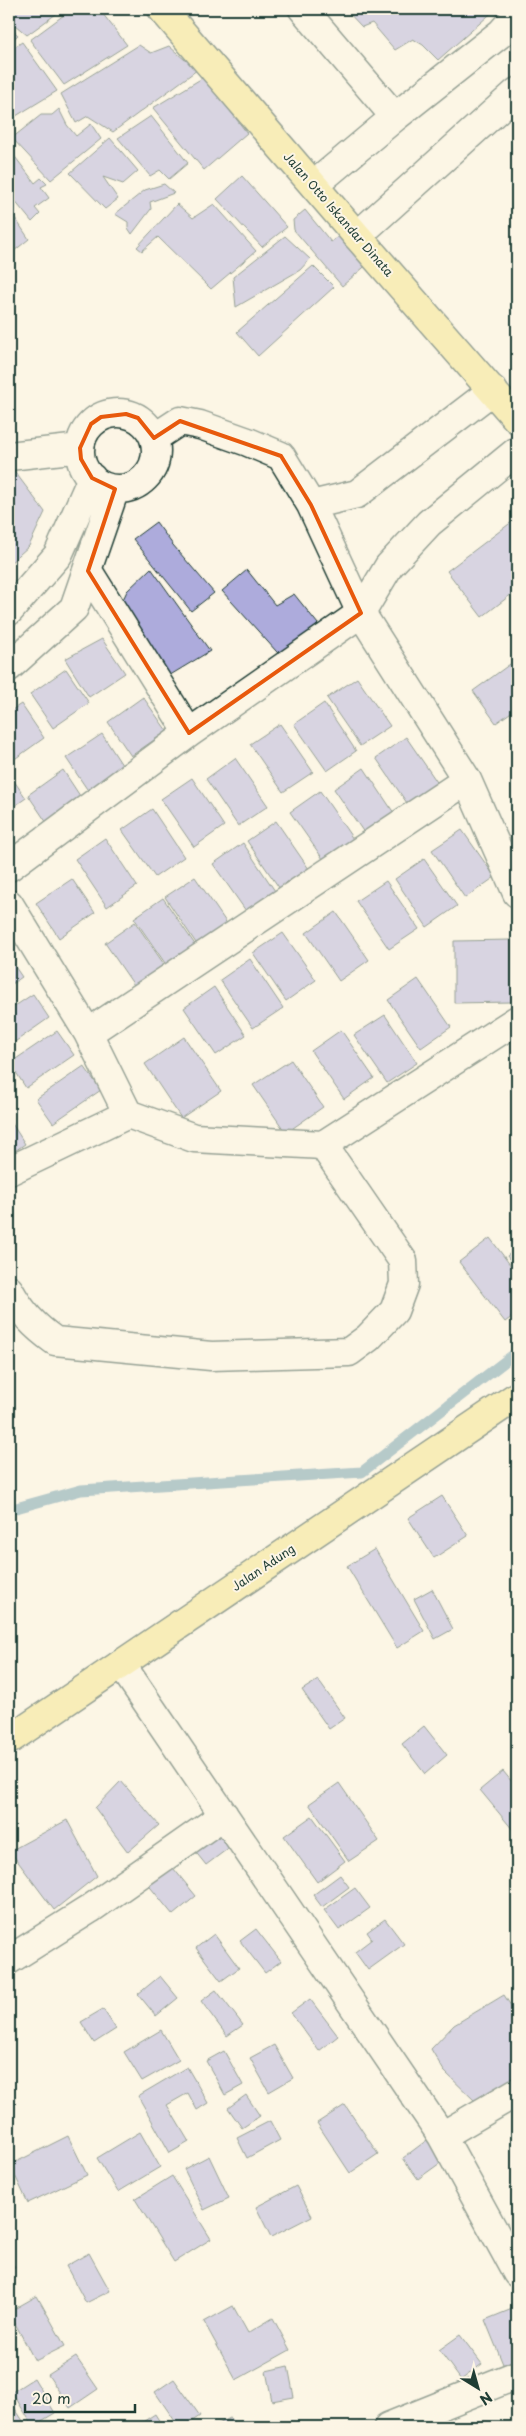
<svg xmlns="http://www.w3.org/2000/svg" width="526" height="2436" viewBox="0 0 526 2436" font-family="'Playpen Sans',sans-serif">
<rect width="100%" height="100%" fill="#fcf5e5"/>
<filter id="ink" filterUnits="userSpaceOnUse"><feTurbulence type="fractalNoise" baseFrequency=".02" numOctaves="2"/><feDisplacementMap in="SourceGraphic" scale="10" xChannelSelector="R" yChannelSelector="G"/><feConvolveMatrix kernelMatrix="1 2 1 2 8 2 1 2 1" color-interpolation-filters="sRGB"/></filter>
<g filter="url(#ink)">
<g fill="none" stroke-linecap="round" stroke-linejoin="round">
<path stroke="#6394a6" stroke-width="11" d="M9,1510L81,1490L362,1472L517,1352"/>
</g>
<path fill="#adabdc" stroke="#1f3d34" d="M9,9H63L27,35L9,20Z
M72,9H99L127,45L64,85L30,40Z
M345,9H496L438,60L423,45L413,39L395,50L372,23L362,27Z
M9,27L18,35L9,43Z
M22,42L57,91L16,116L9,106V51Z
M139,45L151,53L169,46L185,60L194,55L201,67L113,132L88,116L76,123L61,94Z
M204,77L247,133L204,170L153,108Z
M59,109L67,125L76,136L91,124L101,139L51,180L12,138L41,115H52Z
M151,116L188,163L169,179L160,170L150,176L118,138Z
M110,138L138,171L123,184L103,177L118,199L105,209L70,173Z
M9,149L35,183L41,178L47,184L41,187L49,198L35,208L40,214L32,222L9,194Z
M242,176L287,227L262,247L217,199Z
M164,184L174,193L150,202L151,209L132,234L128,228V222L115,214L145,190Z
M177,204L193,218L214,204L256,251L211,289L158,237L142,251L137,247Z
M9,209L29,239L9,255Z
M305,210L331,242L345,231L370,262L342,286L294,230L293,220Z
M285,236L310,259L300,270L236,307L233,277Z
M313,266L334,287L258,356L237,332Z
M15,472L45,512L29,546L9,564V478Z
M517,518V590L482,617L447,571Z
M156,522L173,545L214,593L191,611L133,539Z
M151,568L210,651L167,677L120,606L127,591Z
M247,570L275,605L294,594L318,624L298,644L294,671L222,591Z
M102,639L125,673L89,697L65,659Z
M517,659V708L496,723L473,691Z
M66,669L89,703L53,728L30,694Z
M357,678L390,726L360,746L327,698Z
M143,697L167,731L131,756L108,722Z
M324,703L356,751L327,771L294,724Z
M21,704L44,738L9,763V712Z
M280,724L313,772L283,792L250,744Z
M102,734L124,768L89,792L66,758Z
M406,737L439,785L409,806L376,758Z
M235,758L268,806L238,826L206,779Z
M364,768L396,816L367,837L334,789Z
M63,770L86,805L51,829L28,795Z
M9,774L26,798L9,810Z
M192,778L224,826L194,847L161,799Z
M320,791L353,839L323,859L290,812Z
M152,809L184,857L155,877L122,830Z
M276,821L309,869L280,889L247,841Z
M462,830L495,877L465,898L432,850Z
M105,838L137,886L107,907L75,859Z
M243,843L275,891L246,911L213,864Z
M424,859L457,906L427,927L395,879Z
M195,877L228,925L198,946L165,897Z
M72,879L95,913L59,938L36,903Z
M386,881L419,929L389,949L356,901Z
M163,898L196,946L167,966L134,918Z
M336,912L369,960L339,981L306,933Z
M135,922L168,970L138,991L105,943Z
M283,933L316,980L286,1001L253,953Z
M511,940V1002L454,1003V941Z
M9,958L22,977L9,986Z
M250,959L283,1008L253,1028L220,980Z
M418,979L451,1027L421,1048L388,1000Z
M214,987L246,1035L216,1055L184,1008Z
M33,994L49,1018L9,1046V1010Z
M385,1015L417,1063L387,1083L354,1035Z
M341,1030L374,1078L344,1099L311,1051Z
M57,1031L74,1055L26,1088L10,1063Z
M184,1037L221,1091L181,1118L145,1064Z
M291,1060L323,1107L286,1133L253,1085Z
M84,1066L101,1090L53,1123L36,1099Z
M9,1119L25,1144L9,1155Z
M490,1238L517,1274V1313L505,1322L459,1262Z
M517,1248V1270L507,1256Z
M442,1496L468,1536L434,1558L408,1518Z
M375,1549L424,1631L397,1648L347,1566Z
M432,1589L453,1629L435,1639L414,1599Z
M318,1680L345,1718L329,1729L302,1690Z
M424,1726L447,1755L425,1774L402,1744Z
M503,1771L517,1788V1827L513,1830L480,1790Z
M121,1781L159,1825L128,1852L95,1808Z
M339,1783L379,1841L349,1861L309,1804Z
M312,1816L345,1861L317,1882L284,1836Z
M67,1820L97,1876L54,1910L10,1851Z
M214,1827L230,1847L206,1865L190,1845Z
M169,1863L196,1896L173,1915L146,1882Z
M340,1875L349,1887L322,1907L313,1895Z
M355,1888L370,1908L339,1930L324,1910Z
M385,1919L404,1944L368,1970L355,1952L372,1939L367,1932Z
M256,1929L281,1961L265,1973L240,1941Z
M214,1934L239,1968L221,1981L196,1948Z
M160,1976L178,1998L156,2016L138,1994Z
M216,1990L243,2025L227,2036L201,2001Z
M504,1995L517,2015V2076L477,2103L444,2071L431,2049L454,2025Z
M310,1999L338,2036L319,2051L291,2013Z
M103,2009L116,2029L94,2043L81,2022Z
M161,2030L179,2060L142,2081L124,2052Z
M274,2045L293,2078L269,2092L250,2058Z
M224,2051L243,2085L225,2095L206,2061Z
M187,2067L208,2103L197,2110L188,2093L167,2105L189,2142L170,2153L138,2096Z
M246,2095L260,2116L242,2128L228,2108Z
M345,2105L378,2154L350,2173L317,2123Z
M270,2121L280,2140L247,2158L237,2138Z
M140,2132L160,2167L118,2192L97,2158Z
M68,2136L87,2175L28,2203L10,2165Z
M431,2137L447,2158L418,2179L403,2158Z
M209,2156L229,2198L204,2210L184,2169Z
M172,2176L211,2239L174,2262L135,2199Z
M296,2186L312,2216L271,2237L256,2207Z
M89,2253L110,2291L86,2303L66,2266Z
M9,2257L15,2267L9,2271Z
M37,2296L65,2346L35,2361L9,2312Z
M233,2306L248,2333L273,2318L290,2350L236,2380L204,2322Z
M517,2307V2333L511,2336L517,2351V2363L505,2369L485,2320Z
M460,2335L482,2364L461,2380L439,2350Z
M76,2357L98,2389L70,2408L48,2375Z
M288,2366L294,2397L272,2401L266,2371Z
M34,2378L55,2413L33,2426L12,2392Z
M174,2379L200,2416L183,2427H179L155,2392Z
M10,2401L27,2427H9Z
M155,2414L163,2427H135Z
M230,2418L236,2427H213Z
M66,2420L72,2427H57Z"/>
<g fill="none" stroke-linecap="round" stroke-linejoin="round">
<g stroke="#1f3d34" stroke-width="31">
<path id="minor" d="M303,9L395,117
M314,185L395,117L501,33L517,15
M357,236L517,92
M80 451a38 38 0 1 1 76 0a38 38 0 1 1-76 0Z
M154,438L180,421L200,425L248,442L281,456L311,505L361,613L467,780L517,893
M9,456L80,448
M311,505L357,494L493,390
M88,571L189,733
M9,611L58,555L92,478
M9,667L74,608L115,489
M9,867L189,733L361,613L389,566L429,523L517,451
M9,904L88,1033L128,1114L194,1138L323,1145
M88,1033L467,780
M9,1171L128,1114
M9,1290C21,1312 34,1326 55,1341L211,1356L349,1352L368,1338L394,1311L404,1284L403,1261L323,1145L517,1020
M121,1664L442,2136L517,2273
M9,1960L90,1909L224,1815
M442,2136L517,2092
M388,2427L517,2375"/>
</g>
<g stroke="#1f3d34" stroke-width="31">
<path id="major" d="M162,9L357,236L517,419
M9,1740L517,1396"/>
</g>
<use href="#minor" stroke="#fcf5e5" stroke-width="28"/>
<use href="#major" stroke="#f4e382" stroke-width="28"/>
</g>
</g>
<path d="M0 0H526V2436H0ZM126,414L138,418L154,438L180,421L281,456L311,505L361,613L189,733L88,571L115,489L92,478L81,459L80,448L91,424L101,417Z" fill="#fcf5e5" fill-opacity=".55" fill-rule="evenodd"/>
<path fill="none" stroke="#e8590c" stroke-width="4" stroke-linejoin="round" d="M126,414L138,418L154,438L180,421L281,456L311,505L361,613L189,733L88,571L115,489L92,478L81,459L80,448L91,424L101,417Z"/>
<g text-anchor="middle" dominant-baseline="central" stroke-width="4" stroke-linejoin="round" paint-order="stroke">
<g font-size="12" fill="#1f3d34" stroke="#fcf5e5">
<text transform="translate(339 214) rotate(49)">Jalan Otto Iskandar Dinata</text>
<text transform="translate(263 1567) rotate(-34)">Jalan Adung</text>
</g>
</g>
<rect width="526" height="2436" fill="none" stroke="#fcf5e5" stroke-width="30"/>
<rect x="15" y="15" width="496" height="2406" fill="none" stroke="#1f3d34" stroke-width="2" filter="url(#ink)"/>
<g transform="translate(478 2388) rotate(143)" stroke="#fcf5e5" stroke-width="4" paint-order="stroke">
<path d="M0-4L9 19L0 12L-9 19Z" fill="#1f3d34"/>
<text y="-8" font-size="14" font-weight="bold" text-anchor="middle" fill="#1f3d34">N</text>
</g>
<path d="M25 2404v8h110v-8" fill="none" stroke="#1f3d34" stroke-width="2.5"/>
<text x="32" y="2404" font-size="15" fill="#1f3d34" stroke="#fcf5e5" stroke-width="4" paint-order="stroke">20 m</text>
</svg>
